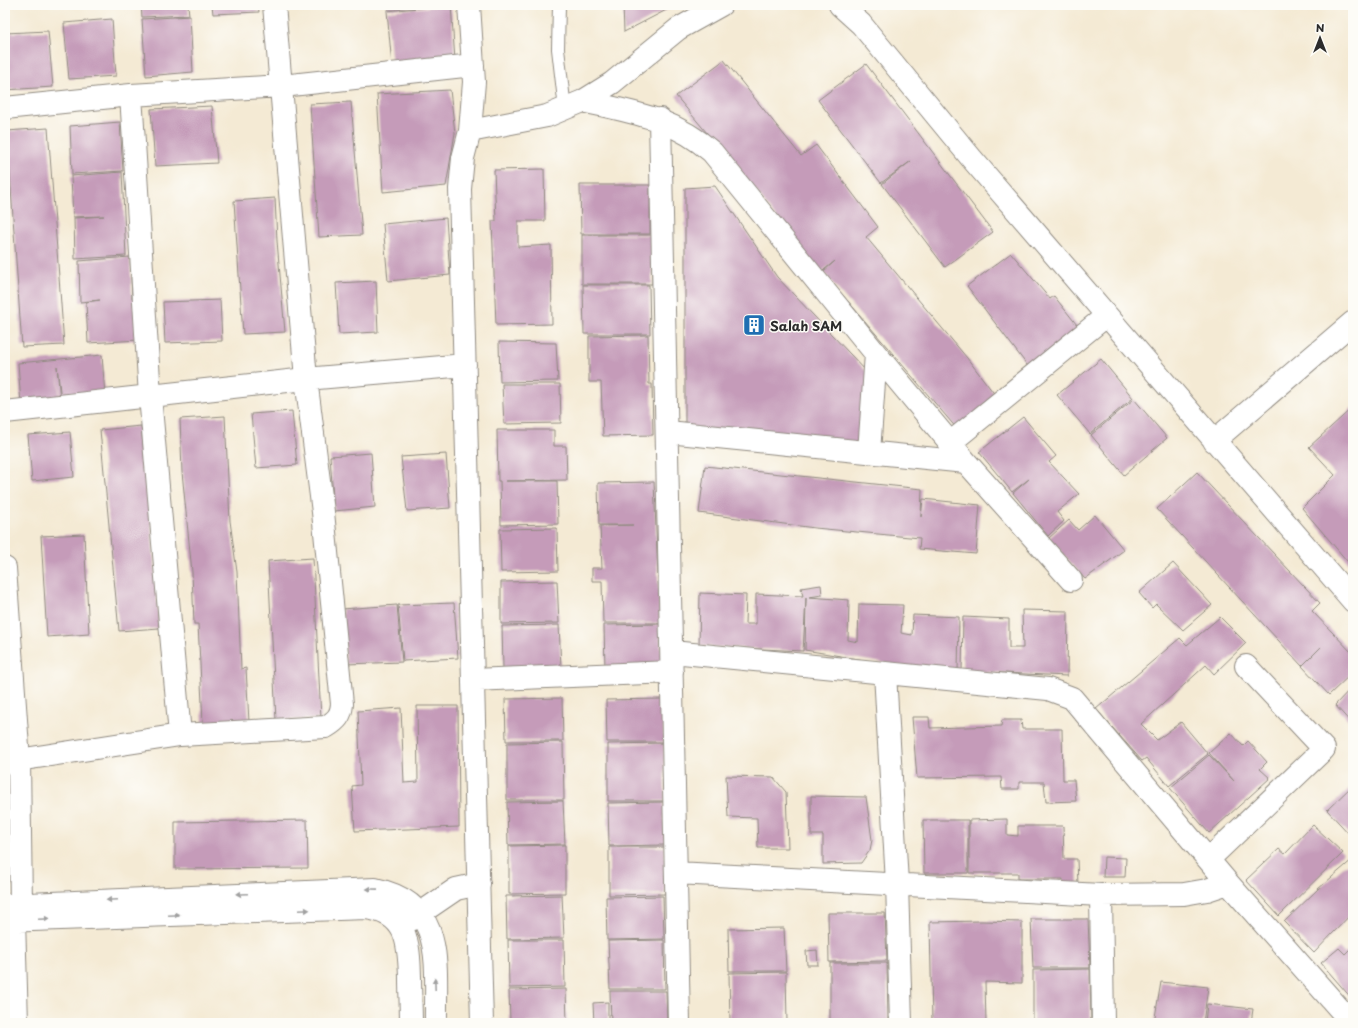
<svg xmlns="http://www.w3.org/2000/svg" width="1358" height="1028" viewBox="0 0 1358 1028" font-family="'Playpen Sans',sans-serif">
<rect width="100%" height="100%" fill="#fdfcf7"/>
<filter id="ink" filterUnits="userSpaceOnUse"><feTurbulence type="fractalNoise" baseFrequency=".025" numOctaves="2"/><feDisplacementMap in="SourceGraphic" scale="8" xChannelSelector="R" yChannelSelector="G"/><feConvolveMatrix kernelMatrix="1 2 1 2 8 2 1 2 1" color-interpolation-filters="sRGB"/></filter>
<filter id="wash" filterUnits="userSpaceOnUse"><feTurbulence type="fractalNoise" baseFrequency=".012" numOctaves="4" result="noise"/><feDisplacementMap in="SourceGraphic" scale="16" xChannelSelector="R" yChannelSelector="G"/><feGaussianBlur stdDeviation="0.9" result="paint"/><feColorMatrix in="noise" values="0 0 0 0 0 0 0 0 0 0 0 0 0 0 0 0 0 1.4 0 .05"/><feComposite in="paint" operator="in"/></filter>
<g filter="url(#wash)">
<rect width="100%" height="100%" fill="#f4ead4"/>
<g id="blocks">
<path fill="#c59bb9" d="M141,5H188L189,15L142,17Z
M212,5H258L259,12L213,14Z
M387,5H425V6L388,9Z
M451,5L455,60L392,66L387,11Z
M623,5H676L624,32Z
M190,16L193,72L146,76L142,19Z
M112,19L116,76L69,79L64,23Z
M48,31L53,87L5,90V33Z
M724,60L801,156L816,145L878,227L866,237L967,358L996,396L958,430L823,272L835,261L820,273L754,189L676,96Z
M866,64L993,232L945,267L882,184L911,161L881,183L818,100Z
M450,90L455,133L446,186L383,192L377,94Z
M351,102L362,235L319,237L310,104Z
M212,106L217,163L155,166L151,109Z
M120,122L123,171L72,174L70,126Z
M48,128L64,345L22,347L7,131Z
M544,169L545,221H518V247L551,245L552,324L496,325L492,221H496L494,170Z
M122,172L126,256L75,259L74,218L104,216L73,217L71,176Z
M580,185H650V234H581Z
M715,186L777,277L868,373L864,446L685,429V188Z
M275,198L277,241L285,332L243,334L234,201Z
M446,218L450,275L388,281L383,224Z
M582,235H652V284H582Z
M1011,253L1050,299L1054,296L1081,330L1030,369L967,286Z
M130,257L132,298H137L139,340L88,343L86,302L100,300L80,302L79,261Z
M376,281L378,332L339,334L336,283Z
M583,285H649L650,334H584Z
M220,300L222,341L165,343L163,302Z
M648,335L649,384H652L653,435L603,436L601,382H589V336Z
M499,342L556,343L558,381L500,382Z
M102,355L105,396L61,400L57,366L60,400L21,404L18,363Z
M1101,359L1133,398L1090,434L1057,395Z
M502,384H560L561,423L504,424Z
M1134,399L1167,438L1124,475L1091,435Z
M1353,407V568L1302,508L1335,475L1309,447Z
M292,411L297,465L256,468L251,414Z
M225,416L230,521L237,572L241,669L246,668L249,722L203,723L198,624H194L192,572L182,472L180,419Z
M1023,417L1056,456L1049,462L1079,494L1057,512L1064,521L1048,536L1013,493L1029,479L1012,492L979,452Z
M141,426L151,521L159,628L119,631L100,430Z
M497,430H554V446H566L567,480L505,481H557L558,524L501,525L500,481H498Z
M70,432L74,477L32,481L28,435Z
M371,453L375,507L334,511L330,456Z
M446,454L450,508L407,511L401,457Z
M705,466L922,489L921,517L923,499L980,505L976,554L919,549L920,538L815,528L699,513Z
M1197,472L1320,603L1312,611L1353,654V672L1329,695L1302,666L1321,647L1302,666L1157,509Z
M654,482L660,623H603L602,581H592V568H602L600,526L633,525H599L598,483Z
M1095,515L1124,550L1085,579L1049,538L1069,520L1078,530Z
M557,528L558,571L501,572L500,529Z
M84,534L89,634L47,637L41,536Z
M313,558L321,719L276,720L268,561Z
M1173,563L1212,605L1183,630L1156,604L1152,608L1139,593Z
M557,581L559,623L501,624V582Z
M821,585L822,595L809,597L849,600L848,640L858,642L859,604L903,605L901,633L912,635L913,615L959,617L958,672L912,668L805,650L806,598L803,651L699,646L700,593L746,595L745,624H756V594L803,596L801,588Z
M454,603L458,658L403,661L398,605Z
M397,605L402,662L346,664L342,609Z
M1022,610L1068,611L1067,676L962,671L963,617L1009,619V648H1023Z
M1220,617L1246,643L1214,674L1206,665L1141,724L1157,740L1181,722L1208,754L1169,786L1146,758L1142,761L1096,709L1180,638L1187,645Z
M660,624L662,667L605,668L604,625Z
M559,625L561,668H503L502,626Z
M1353,686V725L1335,705Z
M562,698L563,741H506L505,699Z
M663,699L664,742H607L606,700Z
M417,706H458L459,827L355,831L352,786L361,785L358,711L401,708L404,783L418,782Z
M912,717H929L930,728L1001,726L1002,720H1021L1022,729H1062L1063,780H1074L1076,801L1046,802L1044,782H1019V789H1002L1001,777L917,778Z
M1231,733L1243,746L1248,741L1267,762L1260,769L1270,778L1209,833L1170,788L1209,755L1234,781L1209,753Z
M563,742L564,800H507V743Z
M664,743L665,801H608V744Z
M726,776L773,777L786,792L788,848H758L757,818L728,817Z
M1353,785V838L1327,810Z
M811,796L866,797L872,840L870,850L861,863L823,864V835H811Z
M563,801L565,844L508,845L507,802Z
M664,802L665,845L609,846L608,803Z
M1007,819V835L1018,836V826H1063L1064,859H1077L1078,885H1063V879H1018V873H969V820Z
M307,820L308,868L175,869V822Z
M923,820H968V873H924Z
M1313,825L1343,853L1279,916L1246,880L1279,849L1285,854Z
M565,845V893L509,894V846Z
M609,847H665V894L609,895Z
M1104,857L1126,858L1125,877H1103Z
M1353,859V912L1314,953L1284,922L1318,889Z
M562,895L564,938L507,939L506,896Z
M663,896L664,939L607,940L606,897Z
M828,913H885L887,961L829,962Z
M1031,919H1088L1090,968H1033Z
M982,921L1022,922V983L985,982L986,1023H932L930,922Z
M784,928L786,971H729L728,929Z
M508,940H564L565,987L509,988Z
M664,940L665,989H610L608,941Z
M1353,946V1000L1321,963L1339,948L1345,954Z
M817,950L818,965H807L806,951Z
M830,963H887L888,1021H830Z
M1090,969L1091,1023H1033V970Z
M786,972L787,1023H730L729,973Z
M1161,982L1208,987L1203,1023H1154Z
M566,989L567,1023H510L509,990Z
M610,991H666L667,1023H611Z
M608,1002V1023H594L593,1003Z
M1207,1004L1253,1009L1251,1023H1205Z"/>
</g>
</g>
<g filter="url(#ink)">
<use href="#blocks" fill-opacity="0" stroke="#908a80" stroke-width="1"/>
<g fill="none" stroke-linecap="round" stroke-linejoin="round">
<g stroke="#908a80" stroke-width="14">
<path id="service" d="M559,5L558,49L565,109"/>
</g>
<g stroke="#908a80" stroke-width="24">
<path id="minor" d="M469,5L474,82L470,131
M840,5L861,24L972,159L1353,601
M131,95L150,396L180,735
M583,101C633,113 672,117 712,152L876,354L966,462L1071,580
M5,108L131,95L282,86L473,65
M660,119L679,1023
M5,412L306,379L465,365
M668,432L966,462
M1214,441L1353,322
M950,443L1106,316
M869,452L876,354
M5,568L19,761L21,904
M672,652L1048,689L1072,698L1228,883L1352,1023
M885,673L897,883L901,1023
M473,680L672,672
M5,762L180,735L326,727C337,720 341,716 342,704L323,512L306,379L274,5
M1209,859L1324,749L1246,666
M676,873L1101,895L1184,894L1207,890L1228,883
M1101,895L1103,1023
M5,905L375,889C447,904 435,966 436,1023
M14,920L17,1023
M5,921L366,908C407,913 409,942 410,977C410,992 411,1008 411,1023
M409,921L456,889L479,884
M482,1023L460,189L463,158L470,131L547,116L583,101L612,83L678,29L721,5"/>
</g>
<use href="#service" stroke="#fff" stroke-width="12"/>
<use href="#minor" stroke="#fff" stroke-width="22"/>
</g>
<defs><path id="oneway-solid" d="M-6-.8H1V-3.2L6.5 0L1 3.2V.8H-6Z"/></defs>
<g fill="#a0a0a0">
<use href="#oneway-solid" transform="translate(372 889) rotate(-179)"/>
<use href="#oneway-solid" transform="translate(242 894) rotate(177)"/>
<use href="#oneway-solid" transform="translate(112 900) rotate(177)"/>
<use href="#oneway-solid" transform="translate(304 910) rotate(-2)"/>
<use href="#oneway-solid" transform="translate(174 915) rotate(-2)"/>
<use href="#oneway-solid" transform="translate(44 919) rotate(-2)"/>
<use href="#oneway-solid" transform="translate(435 984) rotate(-92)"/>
</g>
</g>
<defs>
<g id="building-square" transform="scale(1.15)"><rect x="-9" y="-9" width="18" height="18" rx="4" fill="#1f6fb2" stroke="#fdfcf7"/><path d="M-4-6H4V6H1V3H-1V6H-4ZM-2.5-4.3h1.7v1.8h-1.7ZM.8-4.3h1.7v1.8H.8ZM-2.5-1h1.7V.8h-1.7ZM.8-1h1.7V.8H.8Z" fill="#fff"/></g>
</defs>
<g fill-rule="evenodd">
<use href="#building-square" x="754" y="325"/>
</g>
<g text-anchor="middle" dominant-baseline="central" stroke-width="3" stroke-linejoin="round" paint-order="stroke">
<g font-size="13" font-weight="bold" fill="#2b2b2b" stroke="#fdfcf7" text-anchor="start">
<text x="770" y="325">Salah SAM</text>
</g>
</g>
<rect width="1358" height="1028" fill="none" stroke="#fdfcf7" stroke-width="20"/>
<g transform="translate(1320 38)" stroke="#fdfcf7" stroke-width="3" paint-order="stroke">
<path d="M0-3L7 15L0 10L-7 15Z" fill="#2b2b2b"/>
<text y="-6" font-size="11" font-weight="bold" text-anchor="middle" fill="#2b2b2b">N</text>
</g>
</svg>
